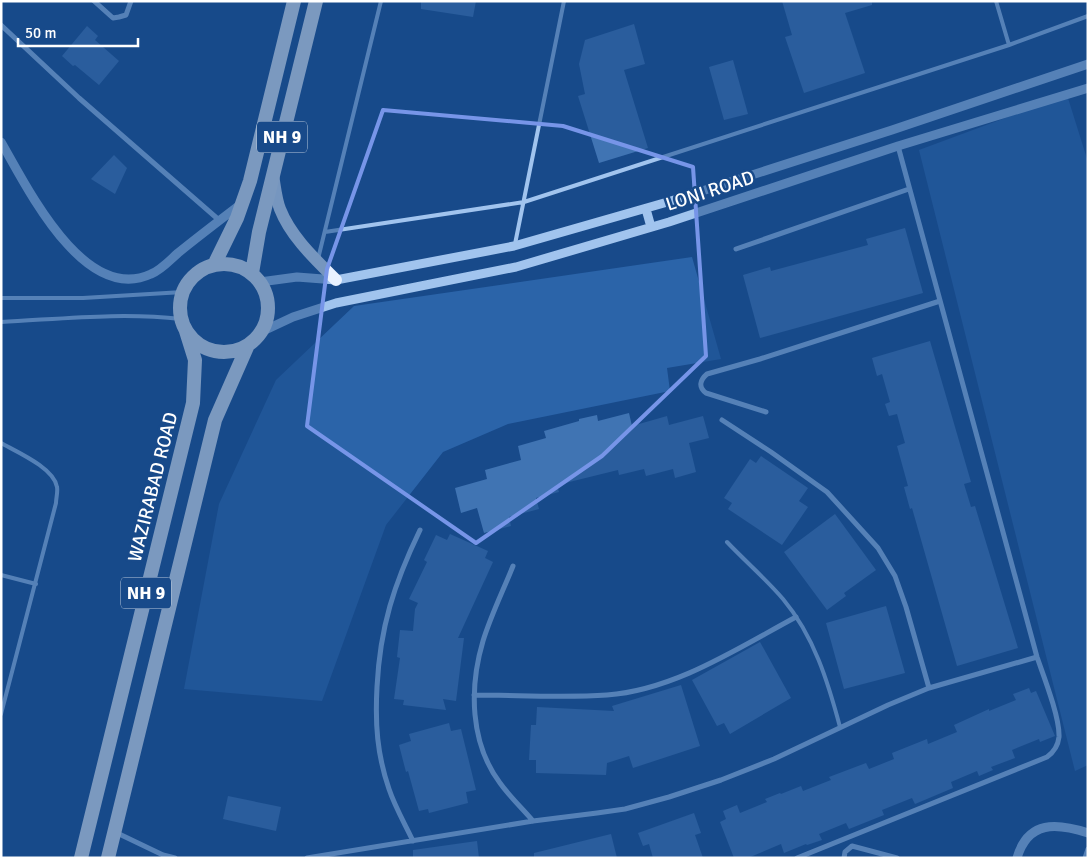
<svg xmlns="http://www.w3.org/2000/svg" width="1089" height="859" viewBox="0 0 1089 859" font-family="Signika,sans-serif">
<rect width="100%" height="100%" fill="#184a8a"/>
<path fill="#2b64a9" d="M1067,95L1088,162V765L1075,771L919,150Z
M692,257L721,359L667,368L670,391L508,424L443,452L386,525L322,701L184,689L219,504L276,380L354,306Z"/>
<path fill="#4074b3" d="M421,1H476L473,17L421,9Z
M782,1H872V5L845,13L865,73L804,93L785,37L792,35Z
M634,24L645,64L624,70L648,148L599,163L578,96L585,94L579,64L585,40Z
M87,26L98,36L95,40L119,61L99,85L75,65L73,66L62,56Z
M733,60L748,114L724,120L709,67Z
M114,155L127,168L115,194L91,179Z
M905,228L923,293L760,338L743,275L770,267L771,271L868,245L866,239Z
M930,341L971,482L964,484L971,507L975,506L1018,648L957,666L912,508L910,509L904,487L908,486L897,446L905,443L897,414L889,416L885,404L890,402L882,374L877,376L872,358Z
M629,413L632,426L667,416L669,425L703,416L709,438L689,443L696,472L675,478L673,469L646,476L644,469L619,475L618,470L557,485L559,492L536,498L539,509L509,517L511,526L484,533L477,508L461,513L455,488L487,479L485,470L521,460L518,446L546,438L544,431L579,421V419L597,415L598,421Z
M761,456L808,488L799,501L808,507L782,545L728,509L732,503L724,498L750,459L756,463Z
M835,514L876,570L844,593L846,596L827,610L784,552Z
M450,534L488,551L485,558L493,562L458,638H464L456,701L443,699L446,710L403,705L404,700L394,699L400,658L397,657L400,630L413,631L415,609L418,603L409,599L427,562L424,560L436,535L447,540Z
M886,606L905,673L844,689L826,623Z
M760,642L791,698L730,734L724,723L717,726L692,680Z
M681,685L700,746L633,768L629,756L607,763L606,775L536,773V760H529L531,725H536L537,707L614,711L612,706Z
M1029,688L1031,693L1036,691L1055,736L1040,742L1039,739L1012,750L1015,758L991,767L993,770L979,776L977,771L951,782L953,788L915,804L912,798L882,810L884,815L849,829L846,823L819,834L822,840L807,845L806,844L784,853L781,844L748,858H734L720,822L726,819L723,811L737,805L740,813L767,802L765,799L780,793L781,794L801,786L803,791L831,780L829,777L866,763L869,769L894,759L892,753L927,739L928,744L957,732L954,725L989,709V711L1016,700L1013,694Z
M449,723L451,731L461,729L476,790L466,792L468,803L429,813L428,809L419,811L408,771L406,772L399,745L411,741L409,734Z
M228,796L281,807L276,831L223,819Z
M694,813L701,833L695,835L703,858H653L649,844L643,846L638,833Z
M611,834L617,858H534V853Z
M477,841L479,858H413V850Z"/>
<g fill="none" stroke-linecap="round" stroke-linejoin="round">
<path stroke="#a1c4ee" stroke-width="4" d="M996,1L1009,45
M325,232L524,202L1009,45L1088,16
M515,244L564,1
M318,259L381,1
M1,298H83L183,292
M1,322C61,319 121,312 181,319
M1,443C17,452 54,468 57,487C58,492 56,498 56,503L1,714
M727,542C745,561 766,579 783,599C814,636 828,682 840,727
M1,575L36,584"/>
<path stroke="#a1c4ee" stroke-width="5" d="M94,1L113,18L119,17L126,15L131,1
M1,25L79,98L219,220
M736,249L909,189
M766,412L706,393C698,387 700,380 707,374L760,359L940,301
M722,420L771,452L827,492L878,548L895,576L906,607L929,688
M513,566C503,591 491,615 483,641C469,688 470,743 500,783C510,797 522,808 533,821
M474,695C518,695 563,698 607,695C675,690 738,648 796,617
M115,832L163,855L175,858
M413,841C405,824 395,807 389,789C377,754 375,724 377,687C380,627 394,584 420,530
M307,858L533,821L597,813L625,809L669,797L721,780L774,759L888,705L929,688L1037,657
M797,858L1047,757C1054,752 1058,746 1059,737C1060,718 1044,677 1037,657L898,146
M844,858L845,852L852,846L897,858
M1085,858L1088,849"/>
<path stroke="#a1c4ee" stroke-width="9" d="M1,142C27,187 84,305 151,274C161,270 170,260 178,253C199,236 220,220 241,204
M646,209L651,227
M260,282L297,277L336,280L514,246L671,201L892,130L1088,64
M261,332L293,317L336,303L516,267L669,222L898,146L1088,88
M1017,858C1028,820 1057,823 1088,833"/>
<path stroke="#e8f1ff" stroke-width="12" d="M273,175C275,186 276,199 280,209C291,237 315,259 336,280"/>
<path stroke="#f4f8ff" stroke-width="14" d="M180 308a44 44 0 1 1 88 0a44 44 0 1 1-88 0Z
M214,265L237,218L250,181L294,1
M252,273L259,232L316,1
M81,858L193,403L195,360L185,328
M108,858L215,420L248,345"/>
</g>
<path d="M0 0H1089V859H0ZM383,110L563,126L693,167L706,356L602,456L476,543L307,426L327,269Z" fill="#184a8a" fill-opacity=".55" fill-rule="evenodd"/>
<path fill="none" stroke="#7795e8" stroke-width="4" stroke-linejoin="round" d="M383,110L563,126L693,167L706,356L602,456L476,543L307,426L327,269Z"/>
<g text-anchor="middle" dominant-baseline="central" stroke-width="5" stroke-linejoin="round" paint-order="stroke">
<g fill="#184a8a" stroke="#bac9dc" stroke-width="1">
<rect x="257" y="121.5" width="50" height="31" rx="4"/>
<rect x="121" y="577.5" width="50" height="31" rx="4"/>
</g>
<g font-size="18" font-weight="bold" fill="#fff">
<text x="282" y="137">NH 9</text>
<text x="146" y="593">NH 9</text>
</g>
<g font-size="19" fill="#fff" stroke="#184a8a">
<text transform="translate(710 191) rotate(-18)">LONI ROAD</text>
<text transform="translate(153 487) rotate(-76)">WAZIRABAD ROAD</text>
</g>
</g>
<rect width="1089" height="859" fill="none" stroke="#ffffff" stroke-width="5"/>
<path d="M18 38v8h120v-8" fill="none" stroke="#ffffff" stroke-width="2.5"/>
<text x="25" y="38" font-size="15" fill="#ffffff" stroke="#184a8a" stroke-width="4" paint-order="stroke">50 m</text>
</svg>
